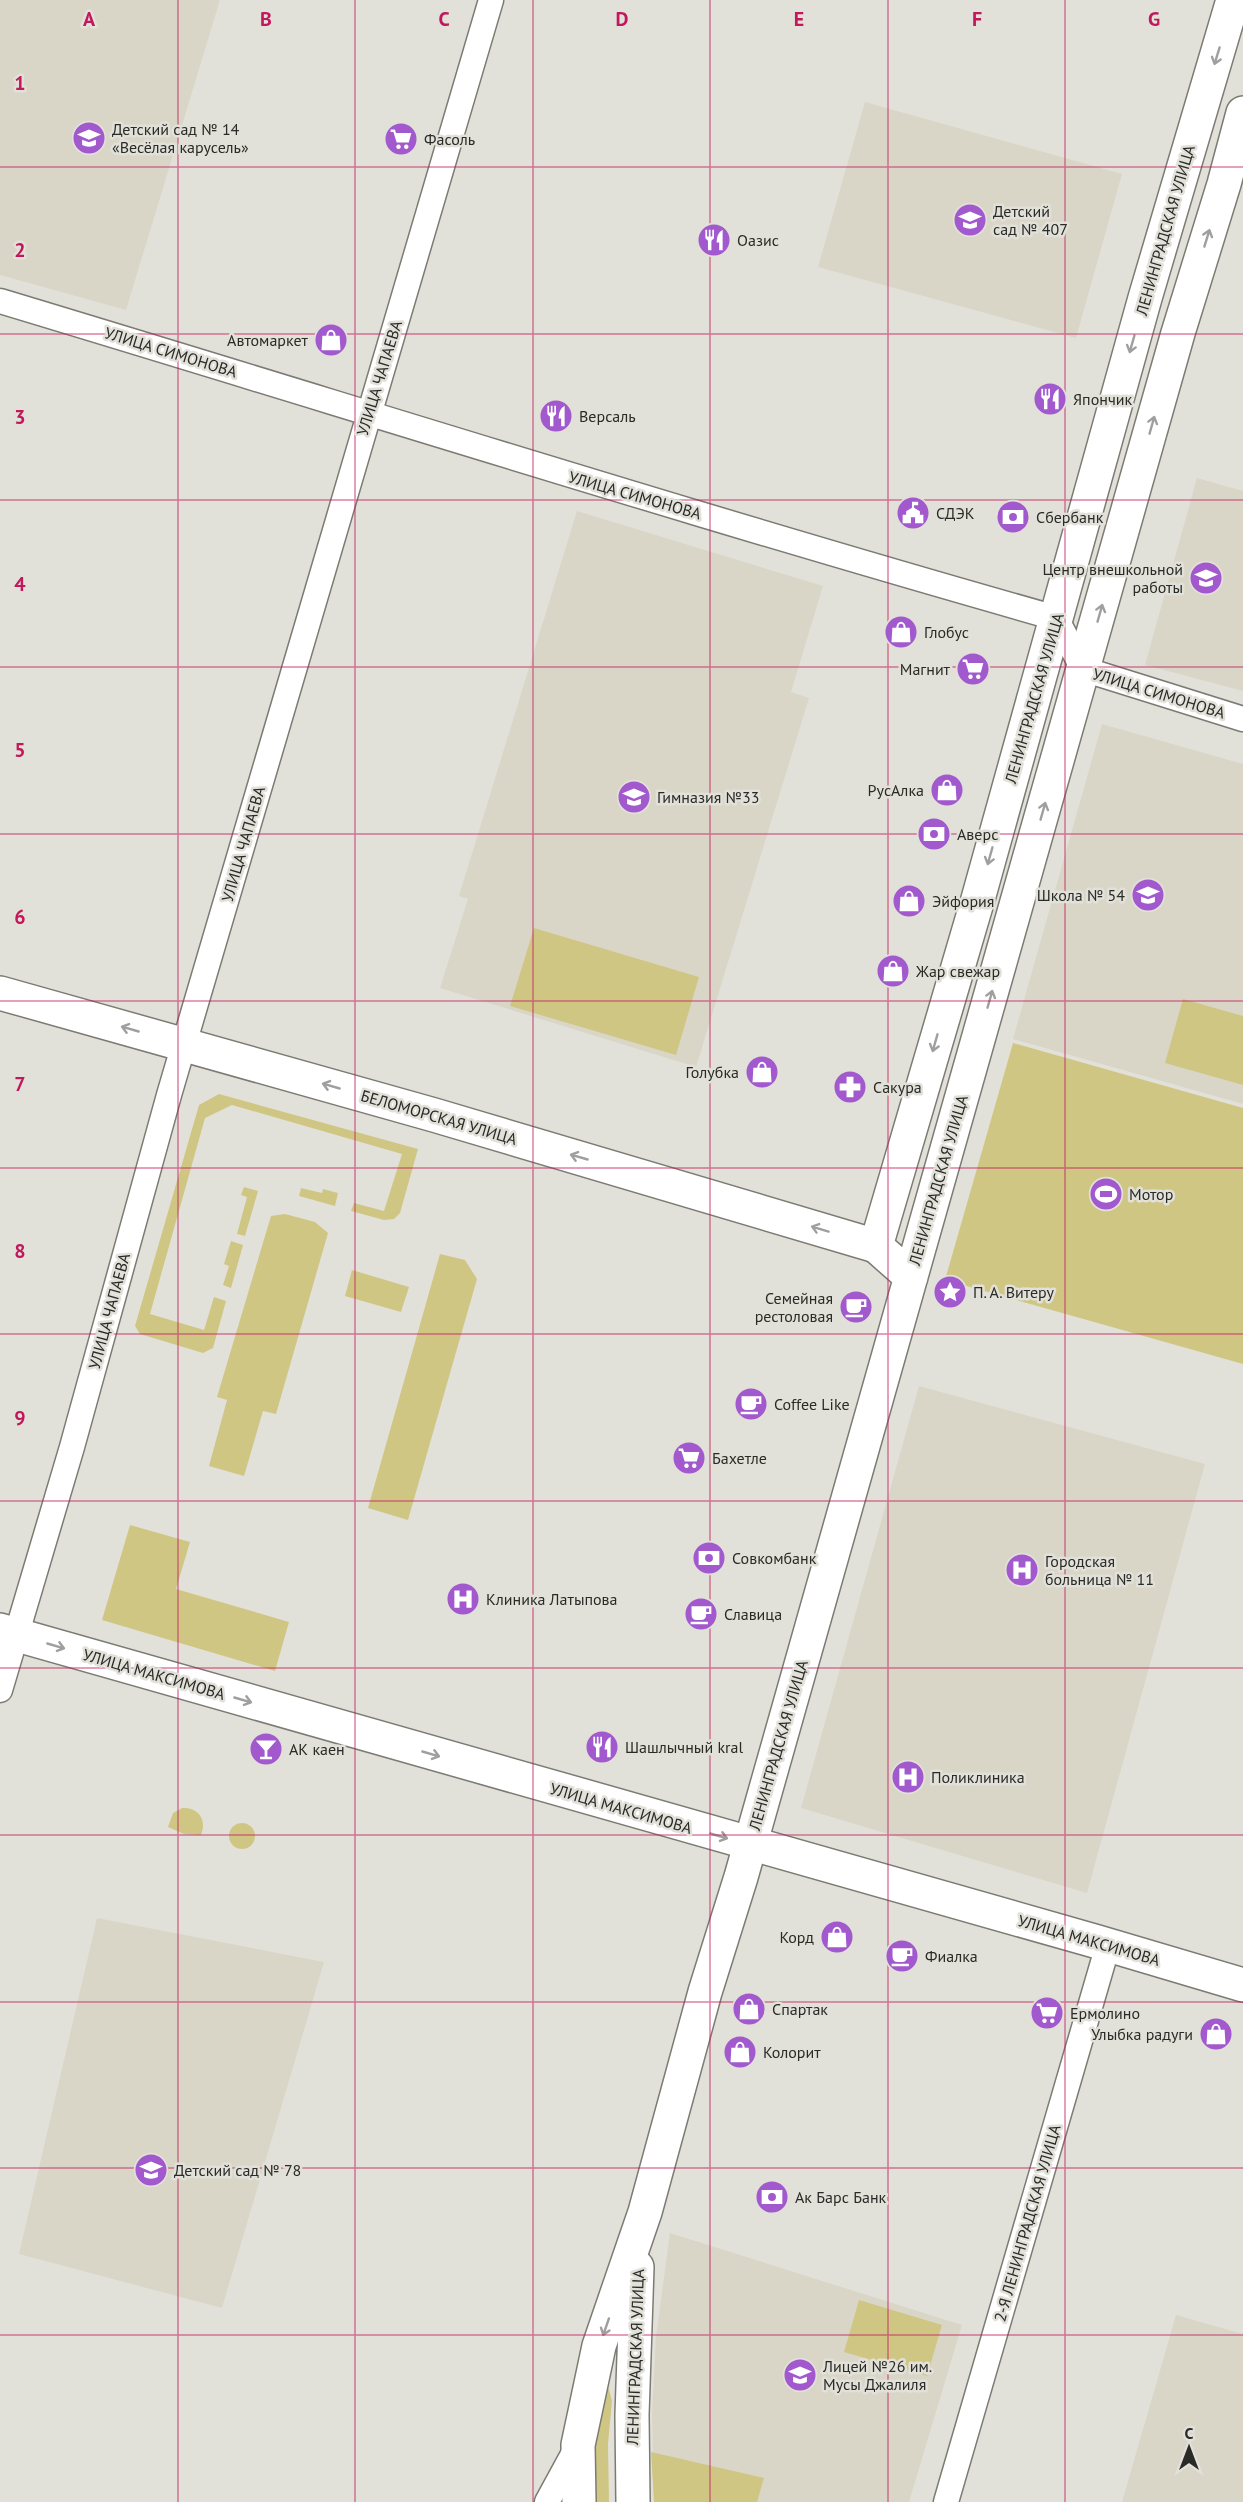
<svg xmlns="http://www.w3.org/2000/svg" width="1243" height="2502" viewBox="0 0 1243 2502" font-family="'PT Sans',sans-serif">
<rect width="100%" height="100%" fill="#e2e1d9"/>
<path fill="#d9d6c8" d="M0,0H220L126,310L0,275Z
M865,102L1122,174L1076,338L818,267Z
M1197,478L1243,491V691L1145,665Z
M577,511L823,586L791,692L809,698L696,1067L440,988L468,899L459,896Z
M1102,724L1243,764V1104L1013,1039Z
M919,1386L1205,1464L1087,1893L801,1808Z
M97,1918L324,1962L222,2308L19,2254Z
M670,2233L962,2325L909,2502H654L652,2414L656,2336Z
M1176,2315L1243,2334V2502H1122Z"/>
<path fill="#d0c684" d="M534,928L699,977L676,1055L510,1006Z
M1183,999L1243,1016V1085L1165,1063Z
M1013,1043L1243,1108V1364L945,1280Z
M219,1094L418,1149L400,1213L394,1219L384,1220L351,1211L354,1203L384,1211L402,1154L232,1105L205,1118L150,1314L204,1330L214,1297L226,1301L213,1348L203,1353L140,1334L135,1326L199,1105Z
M244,1187L258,1191L245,1236L237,1234L247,1197L241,1195Z
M301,1188L322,1193L323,1189L338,1193L335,1206L299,1196Z
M285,1214L315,1222L328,1233L276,1414L263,1411L244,1476L209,1466L227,1400L217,1397L271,1216Z
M231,1241L243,1245L231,1288L223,1285L229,1266L224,1264Z
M440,1254L465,1260L477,1279L408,1520L368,1508Z
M352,1270L409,1287L401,1312L345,1296Z
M130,1525L190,1542L176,1589L289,1622L275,1671L102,1620Z
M182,1808C199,1807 207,1820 201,1835L184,1834L168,1827L173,1813Z
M229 1836a13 13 0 1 1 26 0a13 13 0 1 1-26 0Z
M859,2300L942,2325L927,2376L844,2352Z
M604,2389H609L612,2401L608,2444L609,2502H592V2460Z
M651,2452L764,2478L757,2502H654Z"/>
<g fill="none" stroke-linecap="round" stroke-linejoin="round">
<g stroke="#7c7b73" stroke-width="27">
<path id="minor" d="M0,301C352,407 702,518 1056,618L1083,669L1243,719
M0,1690L72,1447L169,1095L491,0
M547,2502L577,2447
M946,2502L1108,1945"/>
</g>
<g stroke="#7c7b73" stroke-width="36">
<path id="secondary" d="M0,993L434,1115L876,1246
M0,1630L1098,1942L1243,1985"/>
</g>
<g stroke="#7c7b73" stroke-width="36">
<path id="primary" d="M911,1277L876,1246L978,899L1145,298L1233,0
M579,2502L578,2445L599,2346L645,2212L705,1992L741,1877L1178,333L1224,184L1243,113
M633,2502L632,2415L637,2267"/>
</g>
<use href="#minor" stroke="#fff" stroke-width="24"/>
<use href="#secondary" stroke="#fff" stroke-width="33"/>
<use href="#primary" stroke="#fff" stroke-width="33"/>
</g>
<defs><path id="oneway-shaft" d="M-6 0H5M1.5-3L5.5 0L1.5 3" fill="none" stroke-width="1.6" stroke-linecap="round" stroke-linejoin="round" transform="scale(1.5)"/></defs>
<g stroke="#9f9f9e">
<use href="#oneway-shaft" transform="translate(1217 56) rotate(107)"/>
<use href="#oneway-shaft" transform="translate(1207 238) rotate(-73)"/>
<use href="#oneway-shaft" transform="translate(1132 344) rotate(106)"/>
<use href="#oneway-shaft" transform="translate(1152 425) rotate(-74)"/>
<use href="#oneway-shaft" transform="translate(1100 613) rotate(-74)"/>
<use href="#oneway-shaft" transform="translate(1043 811) rotate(-74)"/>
<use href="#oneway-shaft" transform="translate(990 856) rotate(106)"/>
<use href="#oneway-shaft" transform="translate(990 999) rotate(-74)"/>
<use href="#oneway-shaft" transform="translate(130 1029) rotate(-164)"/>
<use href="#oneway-shaft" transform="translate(935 1043) rotate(106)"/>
<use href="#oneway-shaft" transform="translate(331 1086) rotate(-164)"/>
<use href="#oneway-shaft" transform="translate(579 1157) rotate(-164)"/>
<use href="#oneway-shaft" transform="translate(820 1229) rotate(-163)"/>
<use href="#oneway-shaft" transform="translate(56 1646) rotate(16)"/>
<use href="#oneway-shaft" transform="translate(243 1700) rotate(16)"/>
<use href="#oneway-shaft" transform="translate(431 1754) rotate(16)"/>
<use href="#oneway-shaft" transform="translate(719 1836) rotate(16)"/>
<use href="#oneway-shaft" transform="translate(606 2327) rotate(109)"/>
</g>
<path fill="none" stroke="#c2185b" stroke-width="1.5" stroke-opacity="0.55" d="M178,0V2502M355,0V2502M533,0V2502M710,0V2502M888,0V2502M1065,0V2502M0,167H1243M0,334H1243M0,500H1243M0,667H1243M0,834H1243M0,1001H1243M0,1168H1243M0,1334H1243M0,1501H1243M0,1668H1243M0,1835H1243M0,2002H1243M0,2168H1243M0,2335H1243"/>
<defs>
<g id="school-disc" transform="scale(1.725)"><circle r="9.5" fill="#a159cd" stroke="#e2e1d9"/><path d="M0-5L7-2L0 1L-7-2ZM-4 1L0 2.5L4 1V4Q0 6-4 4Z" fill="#fff"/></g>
<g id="supermarket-disc" transform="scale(1.725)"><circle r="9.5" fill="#a159cd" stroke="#e2e1d9"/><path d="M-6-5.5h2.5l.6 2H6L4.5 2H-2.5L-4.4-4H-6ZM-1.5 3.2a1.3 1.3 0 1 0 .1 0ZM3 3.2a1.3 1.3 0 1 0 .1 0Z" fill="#fff"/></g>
<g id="restaurant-disc" transform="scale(1.725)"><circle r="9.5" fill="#a159cd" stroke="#e2e1d9"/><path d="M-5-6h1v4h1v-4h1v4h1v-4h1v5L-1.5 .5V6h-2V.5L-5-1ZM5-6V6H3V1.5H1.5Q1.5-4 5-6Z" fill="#fff"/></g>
<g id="shop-disc" transform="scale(1.725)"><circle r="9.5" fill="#a159cd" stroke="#e2e1d9"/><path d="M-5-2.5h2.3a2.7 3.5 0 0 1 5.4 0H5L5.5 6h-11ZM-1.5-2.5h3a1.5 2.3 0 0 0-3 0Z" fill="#fff"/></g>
<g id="civic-disc" transform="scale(1.725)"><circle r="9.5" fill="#a159cd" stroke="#e2e1d9"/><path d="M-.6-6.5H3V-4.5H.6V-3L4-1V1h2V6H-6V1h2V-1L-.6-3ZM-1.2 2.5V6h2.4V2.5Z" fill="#fff"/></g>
<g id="bank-disc" transform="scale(1.725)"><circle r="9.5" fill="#a159cd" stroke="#e2e1d9"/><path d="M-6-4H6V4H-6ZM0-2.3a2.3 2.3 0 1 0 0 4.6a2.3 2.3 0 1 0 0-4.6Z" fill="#fff"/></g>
<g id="pharmacy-disc" transform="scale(1.725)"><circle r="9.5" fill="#a159cd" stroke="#e2e1d9"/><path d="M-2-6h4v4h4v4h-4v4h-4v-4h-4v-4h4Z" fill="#fff"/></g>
<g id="stadium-disc" transform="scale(1.725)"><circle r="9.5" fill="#a159cd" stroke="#e2e1d9"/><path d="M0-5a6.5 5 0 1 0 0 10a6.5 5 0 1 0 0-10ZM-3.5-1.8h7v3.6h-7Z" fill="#fff"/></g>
<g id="sight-disc" transform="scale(1.725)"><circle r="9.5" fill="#a159cd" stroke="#e2e1d9"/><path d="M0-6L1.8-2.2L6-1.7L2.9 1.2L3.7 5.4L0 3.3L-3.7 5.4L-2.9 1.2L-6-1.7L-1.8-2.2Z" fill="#fff"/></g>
<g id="cafe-disc" transform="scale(1.725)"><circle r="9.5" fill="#a159cd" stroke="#e2e1d9"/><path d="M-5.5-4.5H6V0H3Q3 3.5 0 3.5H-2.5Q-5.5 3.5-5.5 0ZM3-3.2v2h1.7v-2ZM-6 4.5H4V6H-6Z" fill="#fff"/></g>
<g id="hospital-disc" transform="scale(1.725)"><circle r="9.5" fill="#a159cd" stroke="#e2e1d9"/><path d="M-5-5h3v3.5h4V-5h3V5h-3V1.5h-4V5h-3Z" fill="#fff"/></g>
<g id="bar-disc" transform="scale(1.725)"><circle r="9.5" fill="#a159cd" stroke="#e2e1d9"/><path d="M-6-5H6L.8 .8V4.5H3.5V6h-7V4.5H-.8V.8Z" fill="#fff"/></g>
</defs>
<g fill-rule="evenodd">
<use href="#school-disc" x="89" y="138"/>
<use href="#supermarket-disc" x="401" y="139"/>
<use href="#school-disc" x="970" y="220"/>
<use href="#restaurant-disc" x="714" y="240"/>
<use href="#shop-disc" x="331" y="340"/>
<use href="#restaurant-disc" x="1050" y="399"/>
<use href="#restaurant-disc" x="556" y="416"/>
<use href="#civic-disc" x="913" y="513"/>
<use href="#bank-disc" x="1013" y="517"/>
<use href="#school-disc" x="1206" y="578"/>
<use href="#shop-disc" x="901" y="632"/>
<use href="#supermarket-disc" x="973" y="669"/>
<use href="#shop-disc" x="947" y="790"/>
<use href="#school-disc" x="634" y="797"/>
<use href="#bank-disc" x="934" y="834"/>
<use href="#school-disc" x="1148" y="895"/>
<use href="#shop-disc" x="909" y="901"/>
<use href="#shop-disc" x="893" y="971"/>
<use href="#shop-disc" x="762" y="1072"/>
<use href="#pharmacy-disc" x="850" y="1087"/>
<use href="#stadium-disc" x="1106" y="1194"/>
<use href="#sight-disc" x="950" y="1292"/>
<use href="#cafe-disc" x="856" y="1307"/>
<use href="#cafe-disc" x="751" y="1404"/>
<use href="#supermarket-disc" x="689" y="1458"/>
<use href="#bank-disc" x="709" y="1558"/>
<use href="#hospital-disc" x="1022" y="1570"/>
<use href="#hospital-disc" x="463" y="1599"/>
<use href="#cafe-disc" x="701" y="1614"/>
<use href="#restaurant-disc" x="602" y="1747"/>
<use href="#bar-disc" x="266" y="1749"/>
<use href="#hospital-disc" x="908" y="1777"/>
<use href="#shop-disc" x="837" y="1937"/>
<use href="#cafe-disc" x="902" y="1956"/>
<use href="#shop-disc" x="749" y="2009"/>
<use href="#supermarket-disc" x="1047" y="2013"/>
<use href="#shop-disc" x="1216" y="2034"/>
<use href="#shop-disc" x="740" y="2052"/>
<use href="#school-disc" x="151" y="2170"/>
<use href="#bank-disc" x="772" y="2197"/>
<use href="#school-disc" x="800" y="2375"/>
</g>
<g text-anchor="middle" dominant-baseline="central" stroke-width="5" stroke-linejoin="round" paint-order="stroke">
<g font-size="16" fill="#2a2a27" stroke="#e2e1d9" text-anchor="start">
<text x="112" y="129">Детский сад № 14<tspan x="112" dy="18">«Весёлая карусель»</tspan></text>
<text x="424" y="139">Фасоль</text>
<text x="993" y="211">Детский<tspan x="993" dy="18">сад № 407</tspan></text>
<text x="737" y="240">Оазис</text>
<text x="308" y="340" text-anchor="end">Автомаркет</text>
<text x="1073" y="399">Япончик</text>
<text x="579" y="416">Версаль</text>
<text x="936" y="513">СДЭК</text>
<text x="1036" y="517">Сбербанк</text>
<text x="1183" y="569" text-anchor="end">Центр внешкольной<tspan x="1183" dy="18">работы</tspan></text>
<text x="924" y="632">Глобус</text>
<text x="950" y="669" text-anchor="end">Магнит</text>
<text x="924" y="790" text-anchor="end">РусАлка</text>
<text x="657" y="797">Гимназия №33</text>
<text x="957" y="834">Аверс</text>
<text x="1125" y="895" text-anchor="end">Школа № 54</text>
<text x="932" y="901">Эйфория</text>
<text x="916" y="971">Жар свежар</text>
<text x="739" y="1072" text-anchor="end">Голубка</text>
<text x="873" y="1087">Сакура</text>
<text x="1129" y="1194">Мотор</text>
<text x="973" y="1292">П. А. Витеру</text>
<text x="833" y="1298" text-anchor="end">Семейная<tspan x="833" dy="18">рестоловая</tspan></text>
<text x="774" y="1404">Coffee Like</text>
<text x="712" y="1458">Бахетле</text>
<text x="732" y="1558">Совкомбанк</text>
<text x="1045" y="1561">Городская<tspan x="1045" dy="18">больница № 11</tspan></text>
<text x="486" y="1599">Клиника Латыпова</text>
<text x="724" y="1614">Славица</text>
<text x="625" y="1747">Шашлычный kral</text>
<text x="289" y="1749">АК каен</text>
<text x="931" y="1777">Поликлиника</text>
<text x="814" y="1937" text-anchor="end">Корд</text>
<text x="925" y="1956">Фиалка</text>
<text x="772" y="2009">Спартак</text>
<text x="1070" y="2013">Ермолино</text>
<text x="1193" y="2034" text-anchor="end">Улыбка радуги</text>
<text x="763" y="2052">Колорит</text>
<text x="174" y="2170">Детский сад № 78</text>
<text x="795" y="2197">Ак Барс Банк</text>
<text x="823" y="2366">Лицей №26 им.<tspan x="823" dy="18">Мусы Джалиля</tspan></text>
</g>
<g font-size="16" fill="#2a2a27" stroke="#e2e1d9">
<text transform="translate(1165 230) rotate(-74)">ЛЕНИНГРАДСКАЯ УЛИЦА</text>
<text transform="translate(171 352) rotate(17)">УЛИЦА СИМОНОВА</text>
<text transform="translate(379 378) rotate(-73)">УЛИЦА ЧАПАЕВА</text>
<text transform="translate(635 495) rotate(16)">УЛИЦА СИМОНОВА</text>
<text transform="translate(1159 693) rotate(17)">УЛИЦА СИМОНОВА</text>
<text transform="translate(1034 698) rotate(-74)">ЛЕНИНГРАДСКАЯ УЛИЦА</text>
<text transform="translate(243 844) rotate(-74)">УЛИЦА ЧАПАЕВА</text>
<text transform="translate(439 1117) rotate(16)">БЕЛОМОРСКАЯ УЛИЦА</text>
<text transform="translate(938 1180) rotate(-74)">ЛЕНИНГРАДСКАЯ УЛИЦА</text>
<text transform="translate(109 1311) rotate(-75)">УЛИЦА ЧАПАЕВА</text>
<text transform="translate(154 1674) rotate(16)">УЛИЦА МАКСИМОВА</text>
<text transform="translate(778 1745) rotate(-74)">ЛЕНИНГРАДСКАЯ УЛИЦА</text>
<text transform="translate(621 1808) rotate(16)">УЛИЦА МАКСИМОВА</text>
<text transform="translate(1089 1940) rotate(16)">УЛИЦА МАКСИМОВА</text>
<text transform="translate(1027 2223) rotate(-74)">2-Я ЛЕНИНГРАДСКАЯ УЛИЦА</text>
<text transform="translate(635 2357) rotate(-88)">ЛЕНИНГРАДСКАЯ УЛИЦА</text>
</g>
</g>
<g font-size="20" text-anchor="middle" font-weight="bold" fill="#c2185b" stroke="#e2e1d9" stroke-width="5" stroke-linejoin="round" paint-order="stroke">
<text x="89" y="26">A</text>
<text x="266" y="26">B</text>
<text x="444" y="26">C</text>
<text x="622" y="26">D</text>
<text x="799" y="26">E</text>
<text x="977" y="26">F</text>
<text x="1154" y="26">G</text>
<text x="20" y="90">1</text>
<text x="20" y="257">2</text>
<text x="20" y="424">3</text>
<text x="20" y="591">4</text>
<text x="20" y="757">5</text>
<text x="20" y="924">6</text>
<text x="20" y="1091">7</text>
<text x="20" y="1258">8</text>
<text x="20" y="1425">9</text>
</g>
<g transform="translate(1189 2448)" stroke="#e2e1d9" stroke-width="4.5" paint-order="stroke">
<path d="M0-4.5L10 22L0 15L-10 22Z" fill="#2a2a27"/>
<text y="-9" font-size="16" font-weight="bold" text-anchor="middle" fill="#2a2a27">С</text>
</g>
</svg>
